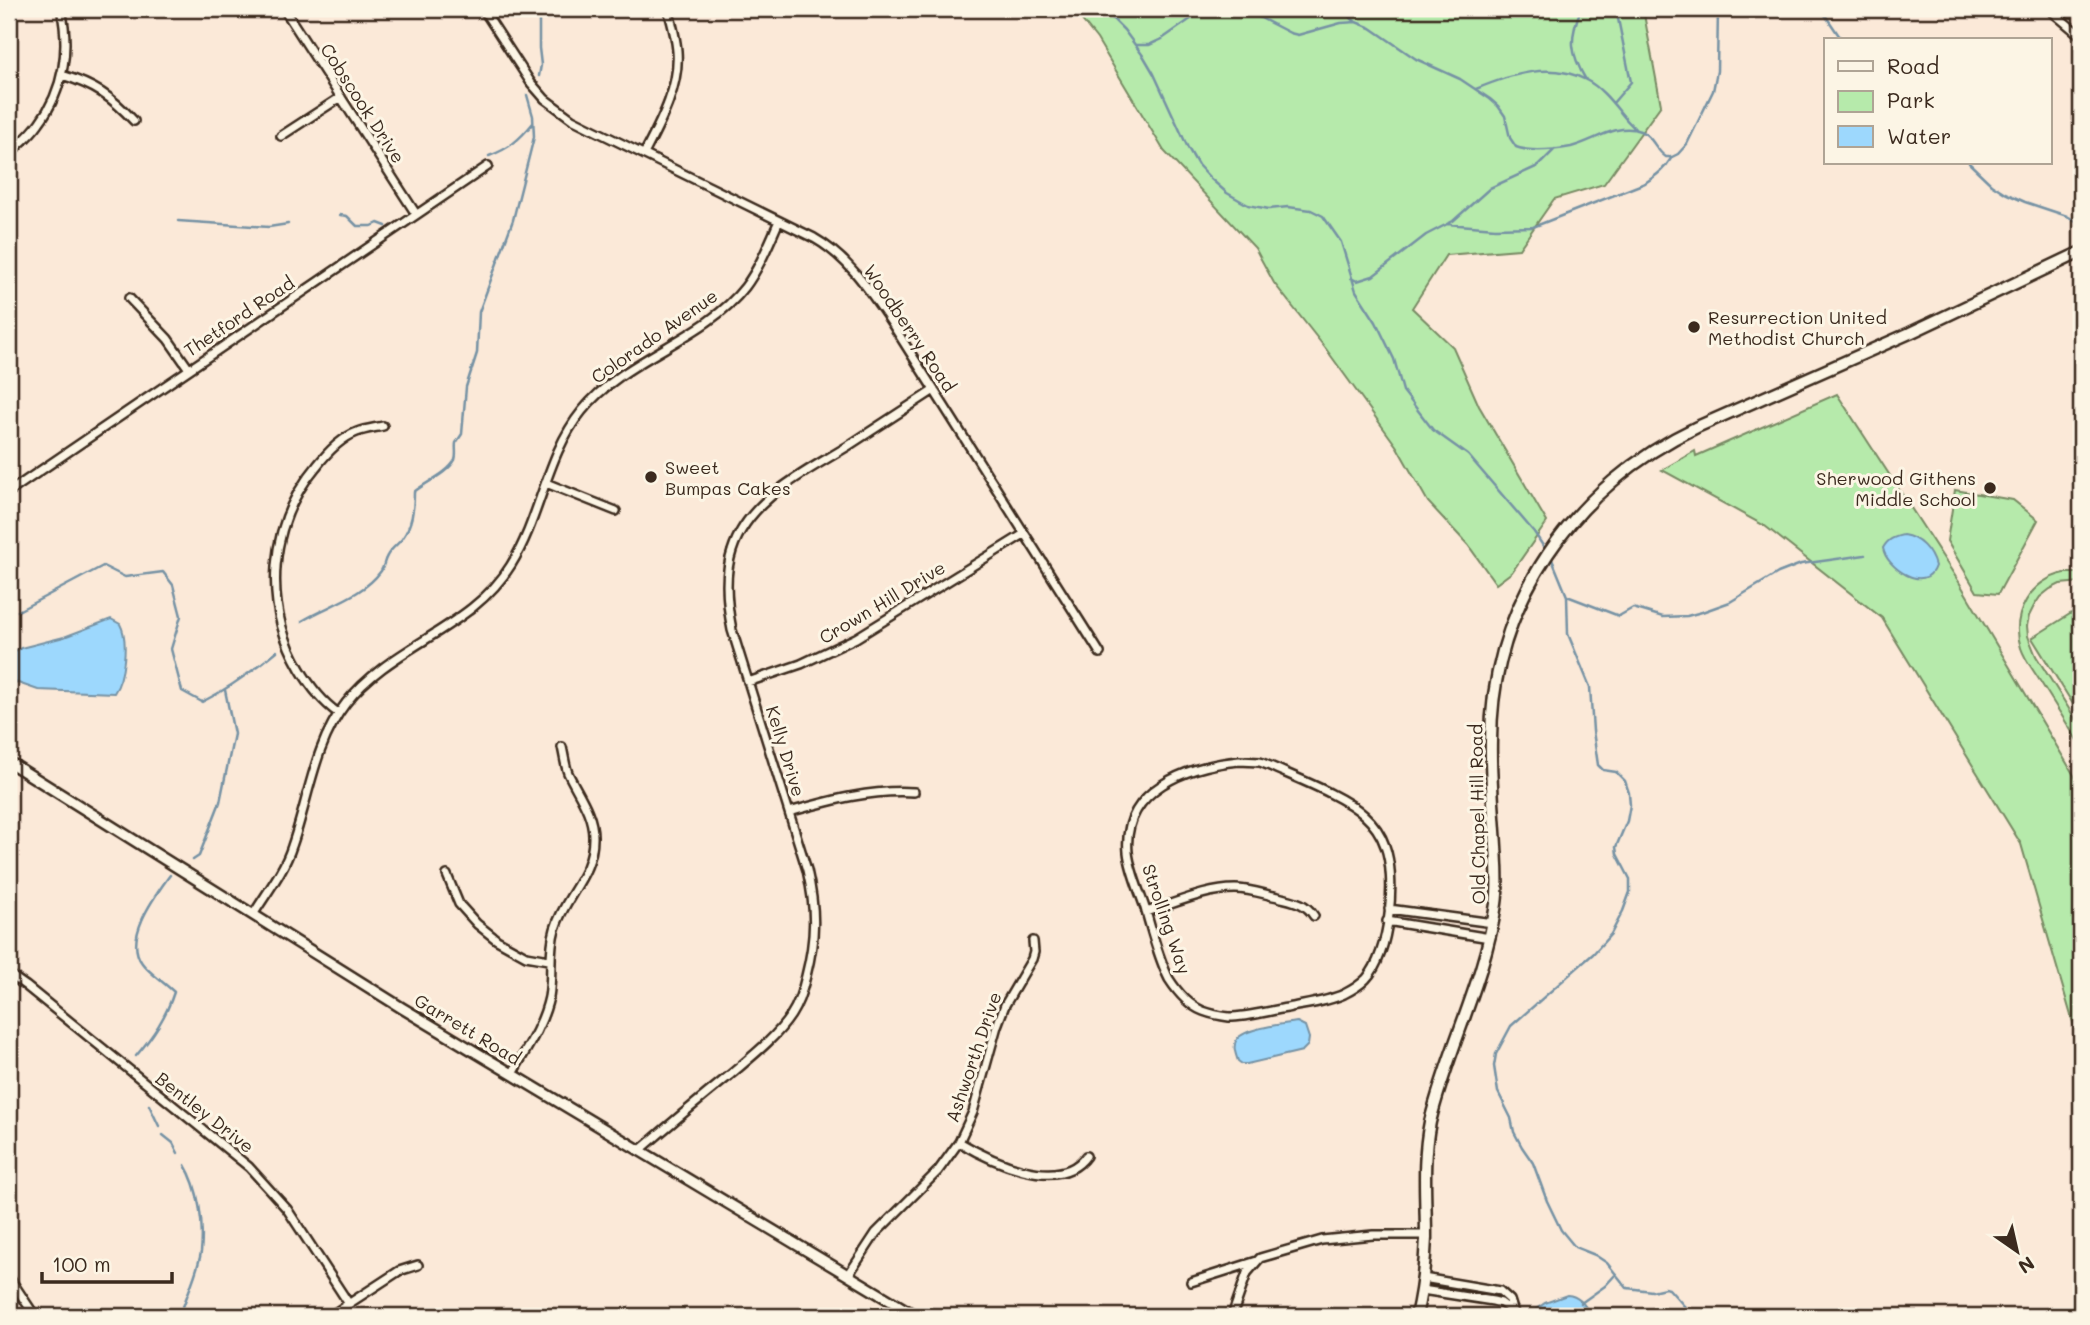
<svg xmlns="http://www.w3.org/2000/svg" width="2090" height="1325" viewBox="0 0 2090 1325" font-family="Mali,sans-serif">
<rect width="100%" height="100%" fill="#fbe9d8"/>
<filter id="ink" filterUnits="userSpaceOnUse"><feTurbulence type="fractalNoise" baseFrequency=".0143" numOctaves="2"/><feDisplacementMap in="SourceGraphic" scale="14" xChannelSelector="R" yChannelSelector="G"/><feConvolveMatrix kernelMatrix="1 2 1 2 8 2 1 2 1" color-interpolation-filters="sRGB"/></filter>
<g filter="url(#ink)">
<path fill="#b6eaab" stroke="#788a64" stroke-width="2" d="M1073,9H1643L1661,105L1604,184L1554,199L1519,249L1446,255L1412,308L1453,347L1479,406L1547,522L1512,572L1496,584L1468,545L1428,502L1397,447L1326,349L1274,283L1255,248L1164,151L1097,39Z
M1837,394L1959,582L2081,787V1050L2021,844L1882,618L1765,526L1662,470L1695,451L1696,456Z
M1955,490L2013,500L2038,520L1998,594L1977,592L1947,541Z
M2065,573H2081V582L2060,584L2050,589L2040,597L2034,606L2029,616L2027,626L2028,636L2036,656L2081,728V747C2068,725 2054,703 2040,681C2034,671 2025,660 2021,648C2010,614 2031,580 2065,573Z
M2081,607V717L2032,638Z"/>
<path fill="#9dd8fd" stroke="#7692a4" stroke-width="2" d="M1903,535C1919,537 1931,551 1935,566C1926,594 1886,568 1883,548C1888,539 1894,537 1903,535Z
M111,619L120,624C129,640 124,679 114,693L38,690L15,682L14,668L9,665V658L13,652L21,648L64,637Z
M1297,1022L1305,1026L1309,1038L1308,1045L1302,1051L1247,1064H1242L1238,1061C1236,1055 1232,1046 1237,1039C1245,1028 1283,1024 1297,1022Z
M1567,1295C1580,1296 1586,1305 1590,1316H1526L1545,1303Z"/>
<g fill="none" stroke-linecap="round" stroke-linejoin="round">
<path stroke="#7692a4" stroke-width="2.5" d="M539,9V48L541,65L539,76
M1103,9L1124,30L1144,57L1154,74L1188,148L1198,165L1211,179L1227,193L1248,205L1269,209L1288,207L1311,210L1323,216L1341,242L1356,291L1376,322L1394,359L1403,391L1433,430L1468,455L1534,532L1547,552
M1231,9L1253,14L1290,33L1298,35L1341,23L1356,22
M1340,9L1356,22L1371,28L1416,59L1460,79L1490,99L1498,106L1505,116L1510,138L1516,147C1532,153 1554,150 1571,147C1593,142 1617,122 1640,131C1653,136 1655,150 1666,157H1672
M1581,9C1569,38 1570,53 1586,80
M1821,9L1842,40
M1135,45H1149L1162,39L1205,9
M1476,89C1510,75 1550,61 1586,80C1602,88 1614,105 1625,118C1628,122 1632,125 1636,130
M1613,103L1631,82L1616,9
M489,156C509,149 520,139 533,123
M1969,163L1991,184L2005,193L2025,202L2067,216L2081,224
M340,215L347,216L357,226H372L378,223L386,226
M178,221L269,227L288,224
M1447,224L1495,228L1533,227L1645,183C1657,175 1665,169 1672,157L1678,154L1687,144L1713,91L1717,71L1718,9
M1351,278L1357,281L1373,276L1426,235L1453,221L1490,188L1538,166L1555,149
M1551,557L1567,596L1568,634L1590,687L1593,731L1598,765L1603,770L1616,772L1625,781L1629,793L1630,805L1627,821L1616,847L1617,854L1630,879V892L1623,911L1611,934L1593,954L1511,1026L1496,1054L1494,1066L1498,1092L1511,1118L1514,1132L1522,1147L1533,1163L1547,1201L1561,1230L1575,1247L1595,1255L1607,1263L1627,1288L1652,1291L1665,1288L1669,1289L1693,1316
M1567,596L1619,616L1633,608L1663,617L1687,616L1702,612L1730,602L1778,573L1801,564L1865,555
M18,611L103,566L125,577L163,572L173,585L181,616L171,649L182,691L202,702C230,688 253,671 277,651
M302,621C328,605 362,597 381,571C384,566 384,561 387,556C390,550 397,545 402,539C412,525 414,510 414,492C426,482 447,474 455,460C457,455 455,448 456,443L462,434L466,387L477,353L479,312L513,220L534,137L533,116L527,95
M193,860L199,856L220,802L234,734L225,690
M136,1056C153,1036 166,1017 174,992C165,983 148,972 142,963C123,938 155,896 170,875
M149,1105L159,1126
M163,1135L173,1143L178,1153
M1581,1303L1605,1286L1616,1274
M180,1316C186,1296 198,1272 201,1252C204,1225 199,1188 185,1165"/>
<g stroke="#3b2a1e" stroke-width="12">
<path id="minor" d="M284,9L416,214
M483,9L531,83L545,99L572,119L590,128L814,238C849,258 869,290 891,322L1100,653
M2049,9L2081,36
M62,75C94,85 111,96 134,121
M281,136L341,97
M9,154C19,144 31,135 39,123C64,90 70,48 61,9
M644,154C660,123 680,87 677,51C676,37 672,23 668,9
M129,298L168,339L189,369
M546,483L616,511
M9,492L488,166
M748,682L801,664L856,638L1024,534
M338,713C321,701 310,686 300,669C262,605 269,523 316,467C326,454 341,438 357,432C365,429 374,428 383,426
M1239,761L1260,762L1270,766C1296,778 1344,796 1364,815C1373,823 1381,834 1385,846C1397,878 1390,953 1366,979C1360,985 1352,990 1344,994C1327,1002 1306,1004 1287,1008C1268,1011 1248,1017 1229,1017C1221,1016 1211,1014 1203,1011C1188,1005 1178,993 1169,979C1158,957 1152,932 1145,908C1139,890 1130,871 1128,852C1122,789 1188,766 1239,761Z
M789,812C829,801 871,789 914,792
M447,875L459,904L477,924L497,940L526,956L549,960
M1389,909L1493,923
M1146,912C1174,904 1206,889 1235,889C1249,889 1264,894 1278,897C1293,901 1305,902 1314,916
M253,915C267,892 284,871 292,846C309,798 314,744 346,703C391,645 472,629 511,565C541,517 546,455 582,411C626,356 703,341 745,287C760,267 769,243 779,221
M1387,921L1490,938
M9,974L26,986L249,1167L287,1209L349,1304
M512,1074C526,1050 543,1025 549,997C553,974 548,952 555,929C565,895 594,875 593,836C593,813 578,794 568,773C565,765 564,755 562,747
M959,1142C989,1160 1059,1194 1086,1156
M639,1151C669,1125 699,1100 730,1075C751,1057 776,1038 791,1015C799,1003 803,989 806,976C816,937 816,909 807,870L732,630C727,605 724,575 732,551C748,499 806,472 848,446C877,427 905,409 934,390
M849,1274L876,1233L938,1171L959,1142L973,1112L997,1026L1005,1005L1032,959L1034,952L1033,941
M9,1277L35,1316
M1423,1278L1500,1291L1510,1300L1515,1316
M1191,1282L1257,1261
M1422,1290L1493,1301L1501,1303L1512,1311
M330,1316L399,1271L418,1265
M1232,1316L1247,1273L1260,1258L1322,1240L1373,1235H1426"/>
</g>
<g stroke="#3b2a1e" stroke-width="14">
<path id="tertiary" d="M9,762L402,1008L916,1316"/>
</g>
<g stroke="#3b2a1e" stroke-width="15">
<path id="secondary" d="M1416,1316C1422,1290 1425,1264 1426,1238C1426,1199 1422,1160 1430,1122C1448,1048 1485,980 1496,904C1499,885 1497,865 1496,846C1494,811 1490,776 1491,741C1491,603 1574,485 1697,427L1910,333L2081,252"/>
</g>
<use href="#minor" stroke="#fcf5e5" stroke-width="7"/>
<use href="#tertiary" stroke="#fcf5e5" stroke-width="9"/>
<use href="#secondary" stroke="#fcf5e5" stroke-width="10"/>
</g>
</g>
<g fill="#3b2a1e" stroke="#fcf5e5" stroke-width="2.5">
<circle cx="1694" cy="327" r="7"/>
<circle cx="651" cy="477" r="7"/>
<circle cx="1990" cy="488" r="7"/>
</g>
<g text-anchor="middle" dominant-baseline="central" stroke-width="6" stroke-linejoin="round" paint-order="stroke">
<g font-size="18" fill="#3b2a1e" stroke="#fcf5e5">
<text transform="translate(363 103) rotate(57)">Cobscook Drive</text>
<text transform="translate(239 316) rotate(-34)">Thetford Road</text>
<text transform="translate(910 328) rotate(56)">Woodberry Road</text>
<text transform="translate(654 336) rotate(-35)">Colorado Avenue</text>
<text transform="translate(882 602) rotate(-31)">Crown Hill Drive</text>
<text transform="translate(786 751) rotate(73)">Kelly Drive</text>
<text transform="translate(1477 814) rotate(-91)">Old Chapel Hill Road</text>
<text transform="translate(1167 919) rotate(71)">Strolling Way</text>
<text transform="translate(468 1029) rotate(31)">Garrett Road</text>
<text transform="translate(973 1057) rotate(-71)">Ashworth Drive</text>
<text transform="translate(205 1112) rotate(38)">Bentley Drive</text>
</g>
<g font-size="18" fill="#3b2a1e" stroke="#fcf5e5" text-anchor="start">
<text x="1708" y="317">Resurrection United<tspan x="1708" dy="21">Methodist Church</tspan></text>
<text x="665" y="467">Sweet<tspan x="665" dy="21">Bumpas Cakes</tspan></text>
<text x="1976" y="478" text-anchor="end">Sherwood Githens<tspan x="1976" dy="21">Middle School</tspan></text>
</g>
</g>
<rect width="2090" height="1325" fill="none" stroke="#fcf5e5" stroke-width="35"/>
<rect x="18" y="18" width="2055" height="1290" fill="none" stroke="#3b2a1e" stroke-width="2.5" filter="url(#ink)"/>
<rect x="1824" y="38" width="228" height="126" fill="#fcf5e5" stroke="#afa495" stroke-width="2"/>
<rect x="1838" y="61" width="35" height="10" fill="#fcf5e5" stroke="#afa495" stroke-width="2"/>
<text x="1887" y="74" font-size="21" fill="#3b2a1e">Road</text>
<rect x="1838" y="91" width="35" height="21" fill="#b6eaab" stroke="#afa495" stroke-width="2"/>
<text x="1887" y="108" font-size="21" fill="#3b2a1e">Park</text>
<rect x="1838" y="126" width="35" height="21" fill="#9dd8fd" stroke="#afa495" stroke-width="2"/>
<text x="1887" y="144" font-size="21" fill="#3b2a1e">Water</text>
<g transform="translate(2017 1251) rotate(146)" stroke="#fcf5e5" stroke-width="5" paint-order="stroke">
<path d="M0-5L12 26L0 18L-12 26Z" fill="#3b2a1e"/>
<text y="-10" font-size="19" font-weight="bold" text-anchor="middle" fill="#3b2a1e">N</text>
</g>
<path d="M42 1272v10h130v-10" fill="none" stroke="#3b2a1e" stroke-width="3.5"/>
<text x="52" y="1272" font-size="21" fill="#3b2a1e" stroke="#fcf5e5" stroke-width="5" paint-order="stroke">100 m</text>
</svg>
